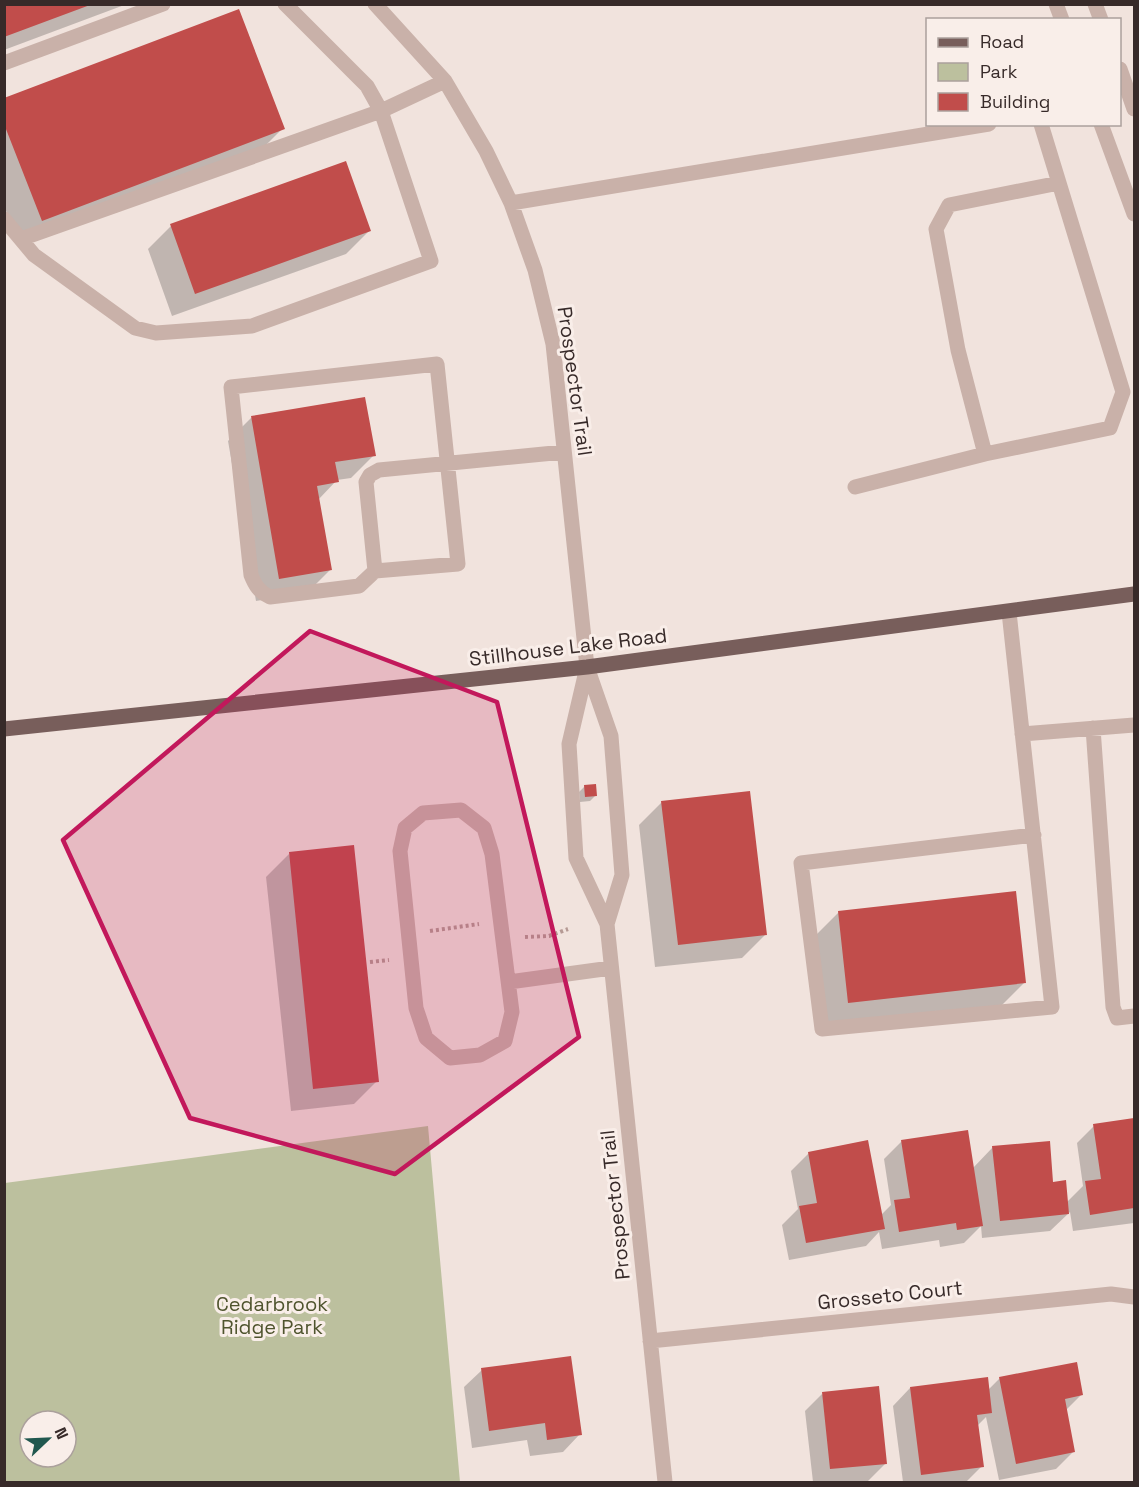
<svg xmlns="http://www.w3.org/2000/svg" width="1139" height="1487" viewBox="0 0 1139 1487" font-family="'Space Grotesk',sans-serif">
<rect width="100%" height="100%" fill="#f1e3dd"/>
<path fill="#bcc09e" fill-rule="evenodd" d="M428,1126L460,1482H5V1183ZM30,1421H66V1457H30Z"/>
<path fill="#0003" d="M4,4H127L4,50Z
M4,100L283,128L260,151L19,243L4,206Z
M345,163L369,231L346,254L172,316L148,249L171,226Z
M251,418L374,455L351,478L337,480L318,500L331,569L308,592L256,601L228,441Z
M585,786L595,796L590,801L580,802L579,792Z
M662,802L765,935L742,958L655,967L639,825Z
M289,854L377,1081L354,1104L291,1111L266,877Z
M839,912L1024,983L1001,1006L826,1025L816,935Z
M1134,1120V1223L1073,1231L1070,1212L1050,1231L982,1238L981,1226L964,1243L940,1247L939,1240L882,1249L879,1232L866,1246L789,1260L782,1225L798,1209L791,1171L809,1153L881,1215L891,1205L884,1159L902,1141L973,1168L993,1147L1052,1183L1067,1202L1083,1186L1077,1143L1094,1126Z
M482,1370L580,1434L563,1452L530,1456L527,1440L472,1448L464,1387Z
M1000,1378L1081,1395L1066,1410L1074,1451L1056,1469L999,1480L986,1417L977,1426L982,1466L966,1482H903L893,1406L910,1388L988,1390Z
M822,1394L886,1463L868,1481L813,1482L805,1411Z"/>
<path fill="#c14d4b" d="M4,4H90V5L4,37Z
M239,9L285,129L42,221L4,124V98Z
M346,161L371,231L195,294L170,224Z
M365,397L376,456L335,462L339,482L317,486L332,570L279,579L251,416Z
M596,784L597,796L585,797L584,785Z
M750,791L767,935L678,945L661,801Z
M354,845L379,1082L313,1089L289,852Z
M1016,891L1026,983L848,1003L838,911Z
M1134,1118V1208L1090,1215L1085,1181L1101,1179L1093,1124Z
M968,1130L983,1226L957,1230L956,1223L899,1232L894,1200L910,1198L901,1140Z
M868,1140L885,1229L806,1243L799,1206L817,1203L808,1152Z
M1050,1141L1053,1182L1066,1180L1069,1214L1000,1221L992,1146Z
M571,1356L582,1435L547,1440L545,1423L489,1431L481,1368Z
M1077,1362L1083,1395L1065,1399L1075,1452L1016,1464L999,1377Z
M988,1377L992,1413L977,1415L984,1467L921,1475L910,1387Z
M879,1386L887,1464L830,1469L822,1392Z"/>
<g fill="none" stroke-linecap="round" stroke-linejoin="round">
<path stroke="#b59a94" stroke-width="4" stroke-dasharray="3 3" stroke-linecap="butt" d="M430,931L479,924
M525,937L549,936L568,929
M370,962L389,960"/>
<path stroke="#c9b1a9" stroke-width="15" d="M375,4L445,81L486,151L511,203L535,270L553,344L587,667L611,736L622,875L607,924
M1056,4L1062,20
M1095,4L1101,20
M4,63L163,4
M1120,69L1134,109
M1101,124L1134,214
M511,203L989,124
M4,219L34,255L135,328L156,333L252,326L431,261L381,111L367,86L285,4
M21,239L381,111L445,81
M985,454L958,350L936,229L949,205L1059,183
M855,487L985,454L1110,428L1123,392L1041,124
M375,571L458,564L437,364L231,387L251,575C255,585 259,592 270,597L359,586L375,571L366,482L370,475L379,470L564,452
M1009,612L1052,1007L822,1029L801,863L1034,835
M587,667L569,744L576,858L607,924L665,1482
M1093,728L1113,1007L1117,1018L1134,1016
M1022,734L1134,725
M461,810L484,828L492,854L512,1012L505,1041L480,1055L450,1058L426,1038L416,1008L400,851L405,828L423,813Z
M509,982L611,968
M650,1341L1111,1294L1134,1297"/>
<path stroke="#785e5b" stroke-width="15" d="M4,729L587,667L1134,594"/>
</g>
<path fill="#c2185b" fill-opacity="0.2" stroke="#c2185b" stroke-width="4.5" stroke-linejoin="round" d="M310,631L497,702L579,1037L395,1174L190,1118L63,840Z"/>
<g text-anchor="middle" dominant-baseline="central" stroke-width="6" stroke-linejoin="round" paint-order="stroke">
<g font-size="20" fill="#372a29" stroke="#f9eee9">
<text transform="translate(575 381) rotate(82)">Prospector Trail</text>
<text transform="translate(568 647) rotate(-7)">Stillhouse Lake Road</text>
<text transform="translate(615 1205) rotate(-96)">Prospector Trail</text>
<text transform="translate(890 1295) rotate(-6)">Grosseto Court</text>
</g>
<g font-size="20" fill="#4f542e" stroke="#f9eee9">
<text x="272" y="1304">Cedarbrook<tspan x="272" dy="23">Ridge Park</tspan></text>
</g>
</g>
<rect width="1139" height="1487" fill="none" stroke="#372a29" stroke-width="12"/>
<rect x="926" y="18" width="195" height="108" fill="#f9eee9" stroke="#aba09c" stroke-width="1.5"/>
<rect x="938" y="38" width="30" height="9" fill="#785e5b" stroke="#aba09c" stroke-width="1.5"/>
<text x="980" y="48" font-size="18" fill="#372a29">Road</text>
<rect x="938" y="63" width="30" height="18" fill="#bcc09e" stroke="#aba09c" stroke-width="1.5"/>
<text x="980" y="78" font-size="18" fill="#372a29">Park</text>
<rect x="938" y="93" width="30" height="18" fill="#c14d4b" stroke="#aba09c" stroke-width="1.5"/>
<text x="980" y="108" font-size="18" fill="#372a29">Building</text>
<g transform="translate(48 1439) rotate(67)"><circle r="28" fill="#f9eee9" stroke="#aba09c" stroke-width="1.5"/>
<path d="M0-4.5L10 22L0 15L-10 22Z" fill="#20574e"/>
<text y="-9" font-size="16" font-weight="bold" text-anchor="middle" fill="#372a29">N</text>
</g>
</svg>
